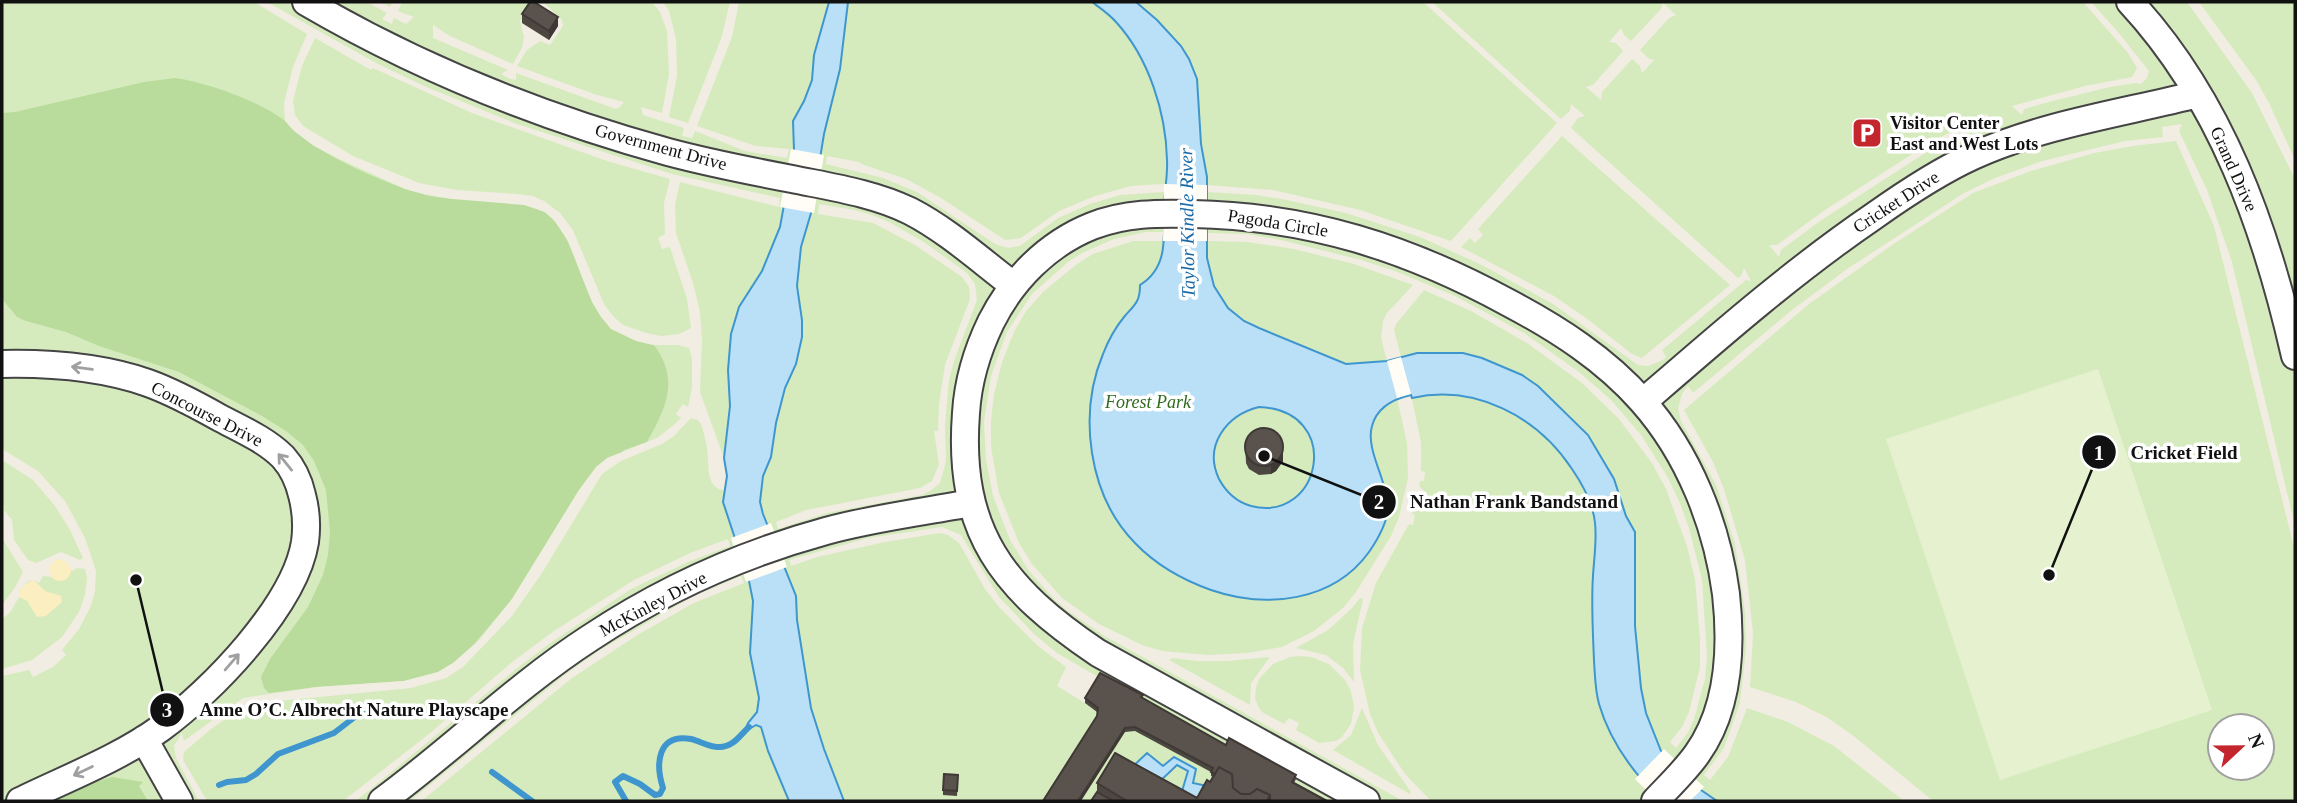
<svg xmlns="http://www.w3.org/2000/svg" width="2297" height="803" viewBox="0 0 2297 803" font-family="Georgia,serif">
<rect width="100%" height="100%" fill="#fffdf5"/>
<path fill="#d5ebbd" fill-rule="evenodd" d="M2,2H2295V801H2ZM2220,726H2262V768H2220Z"/>
<path fill="#b9dc9c" d="M175,78C209,83 256,100 284,120C294,127 301,137 312,144C339,162 373,177 403,188C420,194 438,198 455,199C483,201 520,197 544,212C560,223 567,239 574,256C591,301 600,334 654,345C680,380 666,408 647,442L624,450L579,490L512,599L465,655L453,663L438,672L404,681L317,687L269,693L264,688L261,677L270,659L308,607L323,575L328,555L330,532L326,490L314,461L303,445L286,431L262,416L179,372L99,346L66,332L26,321L17,317L2,299V113L15,112L144,82Z
M112,777L143,782L139,786L148,801H55L89,784Z"/>
<path fill="#fbeec1" d="M49 570a11 11 0 1 1 22 0a11 11 0 1 1-22 0Z
M34,580L45,591L61,596L62,602L46,616L37,617L27,601L19,597C17,589 27,582 34,580Z"/>
<path fill="#e6f2cf" d="M2098,369L2212,710L2000,780L1886,439Z"/>
<path fill="#f1ede2" fill-rule="evenodd" d="M254,2H267L378,64L424,86L514,123L672,174L780,198L779,207L680,182L675,205L676,233L693,283L700,312L702,339L700,392L724,458L727,476L724,490L718,489L712,483L709,475L707,447L702,426L698,420L691,418L674,436L662,444L621,461L602,474L542,573L512,616L463,667L446,678L411,688L258,703L241,708L211,729L184,752L183,760L207,801H199L176,758L174,746L182,733L184,741L243,698L317,687L404,681L438,672L453,663L479,640L512,599L579,490L596,467L607,458L657,438L675,424L681,418L676,414L683,404L688,407L692,388V359L689,348L678,345H654L636,341L611,329L601,317L592,302L568,241L554,220L545,212L524,205L453,199L427,195L405,189L335,157L314,146L294,131L285,121L284,103L293,67L307,34ZM315,38L371,70L373,68L472,113L607,161L670,179L664,203L665,234L658,238L662,249L670,247L687,299L691,328L679,334L661,336L646,333L623,325L613,316L604,304L573,230L560,213L544,201L533,196L517,194L457,190L419,183L353,156L303,126L295,115L293,101L302,66Z
M367,2H381L390,7L393,2H402L398,11L414,17L406,24L394,18L392,24L382,19L387,13Z
M530,2H543L562,20L563,26L550,45L540,41L527,50L517,66L597,95L624,102L620,107L616,109L516,73V80L510,79L501,74L508,70L433,38V25L450,36L513,64L522,48L524,37L520,22Z
M652,2H662L665,5L669,11L676,39L677,76L669,117L688,123L721,39L730,2H739L732,37L697,126L756,146L789,149L787,158L745,151L695,131L692,138L682,136L684,128L643,115L641,107L662,113L669,74L667,31L660,12Z
M1423,2H1432L1561,119L1570,111L1571,104L1585,116L1578,118L1571,128L1738,278L1741,276L1744,268L1751,281L1746,280L1662,350L1666,357L1663,360L1648,366L1638,365L1553,304L1482,265L1420,237L1346,213L1282,199L1256,195L1207,192V185L1273,190L1360,210L1451,241L1557,123ZM1562,136L1730,285L1642,358L1632,354L1586,318L1554,296L1461,247L1470,238L1475,243L1483,235L1478,229Z
M2083,2H2091L2118,32L2149,71L2147,78L2141,84L2136,83L2110,87L2045,103L2024,109L2022,115L2012,106L2085,86L2132,77L2137,68L2128,53Z
M2187,2H2199L2256,80L2269,103L2295,160V179L2252,93Z
M1663,3L1676,15L1669,18L1640,50L1648,58L1654,60L1642,73L1640,66L1632,59L1602,92L1601,100L1586,87L1593,85L1623,51L1616,43L1609,42L1621,28L1624,35L1631,41L1661,9Z
M1986,113L1990,119L1991,126L1986,124L1936,146L1820,221L1781,250L1779,257L1769,245H1777L1825,210L1917,151L1957,128L1983,118Z
M2182,124L2179,131L2207,190L2232,262L2295,526V551L2214,226L2176,141L2133,146L2094,153L2031,171L1973,193L1892,245L1809,304L1684,410L1713,462L1724,489L1745,560L1753,633L1750,687L1796,702L1828,718L1855,737L1933,801H1904L1834,746L1788,722L1747,708L1728,757L1710,780L1704,775L1724,748L1740,703L1746,649L1745,612L1735,544L1716,485L1681,421L1678,408L1682,394L1688,386L1693,393L1792,310L1847,269L1964,193L1995,178L2042,161L2125,141L2163,137L2162,127Z
M827,156L859,162L861,164L906,179L941,198L1005,240L1021,238L1059,211L1095,196L1131,186L1145,185L1164,184V192L1120,195L1090,204L1058,218L1020,246L1008,248L995,244L917,192L883,178L826,164Z
M819,204L854,210L872,215L889,222L924,242L967,273L975,284L977,300L954,361L949,380L945,425L946,461L940,483L930,491L922,495L827,513L778,529L776,522L806,510L920,488L932,481L939,464L934,431H938L939,404L945,365L970,299L969,287L962,277L915,245L873,223L818,214Z
M1146,232H1164L1163,241H1133L1093,254L1077,264L1043,292L1026,311L1014,332L1002,362L994,394L991,421V447L999,493L1019,543L1032,564L1062,598L1099,624L1142,645L1162,651L1209,655L1247,653L1282,647L1314,631L1343,608L1356,592L1391,536L1399,517L1408,478L1407,443L1397,398L1411,394L1421,443V471L1425,472L1424,481H1420L1419,486L1426,493V501L1421,507L1414,509L1412,514L1415,515L1413,525L1409,524L1376,583L1362,628L1360,670L1370,714L1378,733L1405,774L1431,801H1403L1103,635L1068,611L1055,600L1029,571L1010,540L993,496L986,460L984,422L991,376L1007,332L1032,294L1068,262L1082,253L1114,239ZM1360,598L1363,599L1353,644L1354,682L1343,668L1326,655L1296,648L1328,630L1352,608ZM1300,656L1311,657L1329,664L1345,680L1351,691L1354,707L1351,724L1342,737L1336,741L1319,743L1296,730L1299,723L1289,718L1284,724L1262,712L1258,706L1255,698L1256,688L1259,679L1273,664L1290,657ZM1270,657L1251,683L1250,705L1169,660L1172,658L1197,661H1227ZM1362,708L1378,745L1411,792L1410,794L1333,750L1351,735Z
M1207,233L1246,234L1281,240L1361,260L1395,271L1455,296L1524,333L1579,372L1611,400L1641,435L1667,476L1679,501L1689,528L1702,580L1707,656L1705,679L1694,719L1689,731L1676,748L1670,742L1682,727L1689,712L1700,667V639L1695,579L1687,546L1666,489L1652,463L1619,419L1582,383L1527,343L1471,311L1424,290L1396,324L1394,330L1401,357L1387,361L1381,338L1383,321L1387,313L1413,285L1354,264L1294,249L1248,242L1207,241Z
M2,449L38,471L65,501L85,538L96,571L95,591L91,606L79,629L62,650L66,655L53,667L33,677L29,670L2,676V669L32,660L62,637L79,612L85,595L87,578L85,569L77,568L72,571L67,562L59,559L55,560L49,567L51,577L43,576L39,583L34,580L27,582L19,591V597L11,611L5,617H2V605L14,589L23,572L2,538V505H4V510L12,520L14,540L28,560L36,563L61,552L80,560L83,558L70,530L55,506L33,480L2,460Z
M942,527L961,535L999,597L1034,634L1057,653L1100,678L1085,703L1057,686L1066,667L1038,646L999,607L985,589L959,543L948,535L940,533L885,542L817,557L791,566L789,560L868,538Z
M728,539L730,546L690,561L631,589L549,644L516,669L371,789L355,801H343L429,734L512,662L554,631L634,580L690,553Z
M741,576L744,583L694,603L639,634L572,678L430,794L421,801H410L567,673L600,650L695,595Z"/>
<path fill="#b9e0f7" stroke="#3f96cf" stroke-width="2" fill-rule="evenodd" d="M829,2H848L840,69L824,134L811,213L801,247L797,286L802,320V337L796,364L785,388L776,423L771,457L763,476L760,502L763,514L796,596L797,620L811,708L824,749L844,801H789L768,751L761,727L756,725L744,732L748,723L757,712L759,698L750,653L753,601L749,581L723,502L727,476L724,458L730,406L728,370L731,334L739,307L762,271L780,227L794,150L793,121L804,101L812,80L814,55Z
M1092,2H1136L1157,20L1181,46L1189,59L1197,79L1201,144L1207,177V258L1214,286L1228,308L1244,321L1259,328L1346,364L1387,361L1417,353H1463L1482,358L1522,375L1538,386L1588,435L1614,479L1626,516L1635,532V626L1641,688L1646,713L1661,751L1701,790L1717,801H1662C1634,774 1610,742 1599,704C1595,690 1595,675 1594,661C1593,633 1591,605 1593,576C1594,558 1597,540 1595,523C1593,503 1583,485 1572,469C1537,416 1475,384 1412,398L1411,395C1393,399 1377,407 1372,426C1365,450 1388,481 1388,508C1387,524 1378,539 1369,552C1333,602 1266,609 1211,590C1183,580 1155,564 1135,543C1088,495 1078,414 1103,354C1108,341 1115,328 1124,317C1128,312 1134,307 1137,301C1140,296 1140,291 1140,285C1168,268 1164,238 1164,208C1164,192 1168,176 1167,160C1166,113 1149,58 1116,22C1109,14 1100,8 1092,2ZM1259,407C1344,410 1322,524 1251,506C1237,502 1226,492 1219,479C1203,445 1227,415 1259,407Z
M1147,753L1163,766L1174,757L1196,769L1193,783L1207,786L1199,801L1180,798L1188,771L1177,765L1156,785L1129,770Z"/>
<path fill="#fffdf5" d="M791,149L824,155L814,213L780,207Z
M1164,184L1207,185V241H1163Z
M1401,357L1411,394L1397,398L1387,361Z
M771,523L787,567L746,582L731,538Z
M1664,749L1704,787L1690,801H1657L1635,779Z"/>
<g fill="none" stroke-linecap="round" stroke-linejoin="round">
<path stroke="#3f96cf" stroke-width="6" d="M492,772L532,801
M219,785L227,782L246,780L256,774L278,754L334,733L356,716L398,708H411L424,713
M626,801L615,782L623,776L640,784L655,795L660,794L663,788C655,763 658,733 691,739C700,741 709,747 718,747C733,748 740,735 749,727"/>
<g stroke="#444" stroke-width="30">
<path id="minor" d="M306,2C419,68 541,117 668,152C709,163 750,171 792,179C831,187 873,193 910,211C947,230 980,260 1013,285
M2130,2C2221,100 2266,228 2295,356
M2,364C50,363 102,367 148,383C173,392 197,405 220,418C241,429 266,440 283,457C292,467 299,482 302,495C306,510 307,527 305,542C295,605 212,691 161,728C118,759 67,778 20,801
M1643,402C1718,337 1792,272 1874,216C1905,194 1938,172 1973,156C2044,124 2123,113 2198,94
M144,739L179,801
M382,801C453,749 516,686 590,638C662,590 742,554 826,531C873,518 923,512 971,503
M1366,801L1098,653C1003,589 957,532 966,413C968,380 977,351 991,322C1012,280 1047,244 1092,226C1125,213 1158,213 1193,214C1308,216 1408,248 1509,303C1558,329 1605,359 1642,401C1689,454 1717,525 1726,594C1732,648 1729,709 1697,754C1685,771 1669,786 1655,801"/>
</g>
<use href="#minor" stroke="#fff" stroke-width="26"/>
</g>
<path fill="#4d4742" d="M522,14L558,26L549,40L522,23Z
M1245,442L1283,461L1276,471L1271,474L1259,475L1249,469L1246,463Z
M1085,698H1143L1226,745L1296,779L1294,783L1327,801H1091L1097,792V783L1197,798L1210,782L1213,777L1211,776V772L1135,731L1125,732L1097,716V712L1085,703Z
M958,775L957,796L943,795V790Z"/>
<path fill="#3f3936" d="M558,17V26L549,40V31Z
M1283,452V461L1276,471L1271,474V465Z
M1125,728V732L1081,801H1078Z"/>
<path fill="#5a524d" stroke="#3f3936" stroke-width="2" d="M530,2H534L558,17L549,31L522,14Z
M1245 447a19 19 0 1 1 38 0a19 19 0 1 1-38 0Z
M1100,673L1143,695L1141,697L1226,745L1229,738L1296,775L1292,782L1327,801H1270V795L1257,789L1250,794H1241L1233,788L1232,774L1219,767L1215,774L1211,772L1213,768L1135,727L1125,728L1078,801H1043L1097,716L1098,708L1085,698Z
M1115,753L1197,798L1207,780L1210,782L1219,767L1232,774L1233,788L1241,794H1250L1257,789L1270,795L1267,801H1127L1097,783Z
M944,774L958,775L957,791L943,790Z
M1097,792L1113,801H1091Z"/>
<defs><path id="oneway-shaft" d="M-6 0H5M1.5-3L5.5 0L1.5 3" fill="none" stroke-width="1.6" stroke-linecap="round" stroke-linejoin="round" transform="scale(1.75)"/></defs>
<g stroke="#a0a0a0">
<use href="#oneway-shaft" transform="translate(82 368) rotate(-172)"/>
<use href="#oneway-shaft" transform="translate(285 462) rotate(-129)"/>
<use href="#oneway-shaft" transform="translate(232 662) rotate(-49)"/>
<use href="#oneway-shaft" transform="translate(83 771) rotate(154)"/>
</g>
<defs>
<g id="parking-square" transform="scale(1.575)"><rect x="-9" y="-9" width="18" height="18" rx="4" fill="#c4262e" stroke="#fff"/><path d="M-3.5-5.5H1a3.5 3.5 0 0 1 0 7H-1V5.5H-3.5ZM-1-3.4V-.6H.8a1.4 1.4 0 0 0 0-2.8Z" fill="#fff"/></g>
</defs>
<g fill-rule="evenodd">
<use href="#parking-square" x="1867" y="133"/>
</g>
<g text-anchor="middle" dominant-baseline="central" stroke-width="7" stroke-linejoin="round" paint-order="stroke">
<g font-size="18" font-weight="bold" fill="#111" stroke="#fff" text-anchor="start">
<text x="1890" y="123">Visitor Center<tspan x="1890" dy="21">East and West Lots</tspan></text>
</g>
<g font-size="18" fill="#111" stroke="#fff">
<text transform="translate(661 147) rotate(15)">Government Drive</text>
<text transform="translate(2234 169) rotate(66)">Grand Drive</text>
<text transform="translate(1896 202) rotate(-33)">Cricket Drive</text>
<text transform="translate(1278 223) rotate(9)">Pagoda Circle</text>
<text transform="translate(207 414) rotate(27)">Concourse Drive</text>
<text transform="translate(653 604) rotate(-28)">McKinley Drive</text>
</g>
<g font-size="18" font-style="italic" fill="#2f6b1f" stroke="#fff">
<text x="1148" y="402">Forest Park</text>
</g>
<g font-size="19" font-style="italic" fill="#1768a6" stroke="#fff">
<text transform="translate(1187 223) rotate(-91)">Taylor Kindle River</text>
</g>
</g>
<path fill="none" stroke="#111" stroke-width="2.5" d="M2049 575L2099 452M1264 456L1379 502M136 580L167 710"/>
<g fill="#111" stroke="#fff" stroke-width="2.5">
<circle cx="2049" cy="575" r="7"/>
<circle cx="1264" cy="456" r="7"/>
<circle cx="136" cy="580" r="7"/>
<circle cx="2099" cy="452" r="18"/>
<circle cx="1379" cy="502" r="18"/>
<circle cx="167" cy="710" r="18"/>
</g>
<g font-size="21" text-anchor="middle" font-weight="bold" fill="#fff">
<text x="2099" y="460">1</text>
<text x="1379" y="509">2</text>
<text x="167" y="717">3</text>
</g>
<g font-size="19" text-anchor="middle" font-weight="bold" fill="#111" stroke="#fff" stroke-width="7" stroke-linejoin="round" paint-order="stroke">
<text x="2184" y="459">Cricket Field</text>
<text x="1514" y="508">Nathan Frank Bandstand</text>
<text x="354" y="716">Anne O’C. Albrecht Nature Playscape</text>
</g>
<rect width="2297" height="803" fill="none" stroke="#111111" stroke-width="7"/>
<g transform="translate(2241 747) rotate(68)"><circle r="33" fill="#ffffff" stroke="#a0a0a0" stroke-width="2"/>
<path d="M0-5L12 26L0 18L-12 26Z" fill="#c4262e"/>
<text y="-10" font-size="19" font-weight="bold" text-anchor="middle" fill="#111111">N</text>
</g>
</svg>
